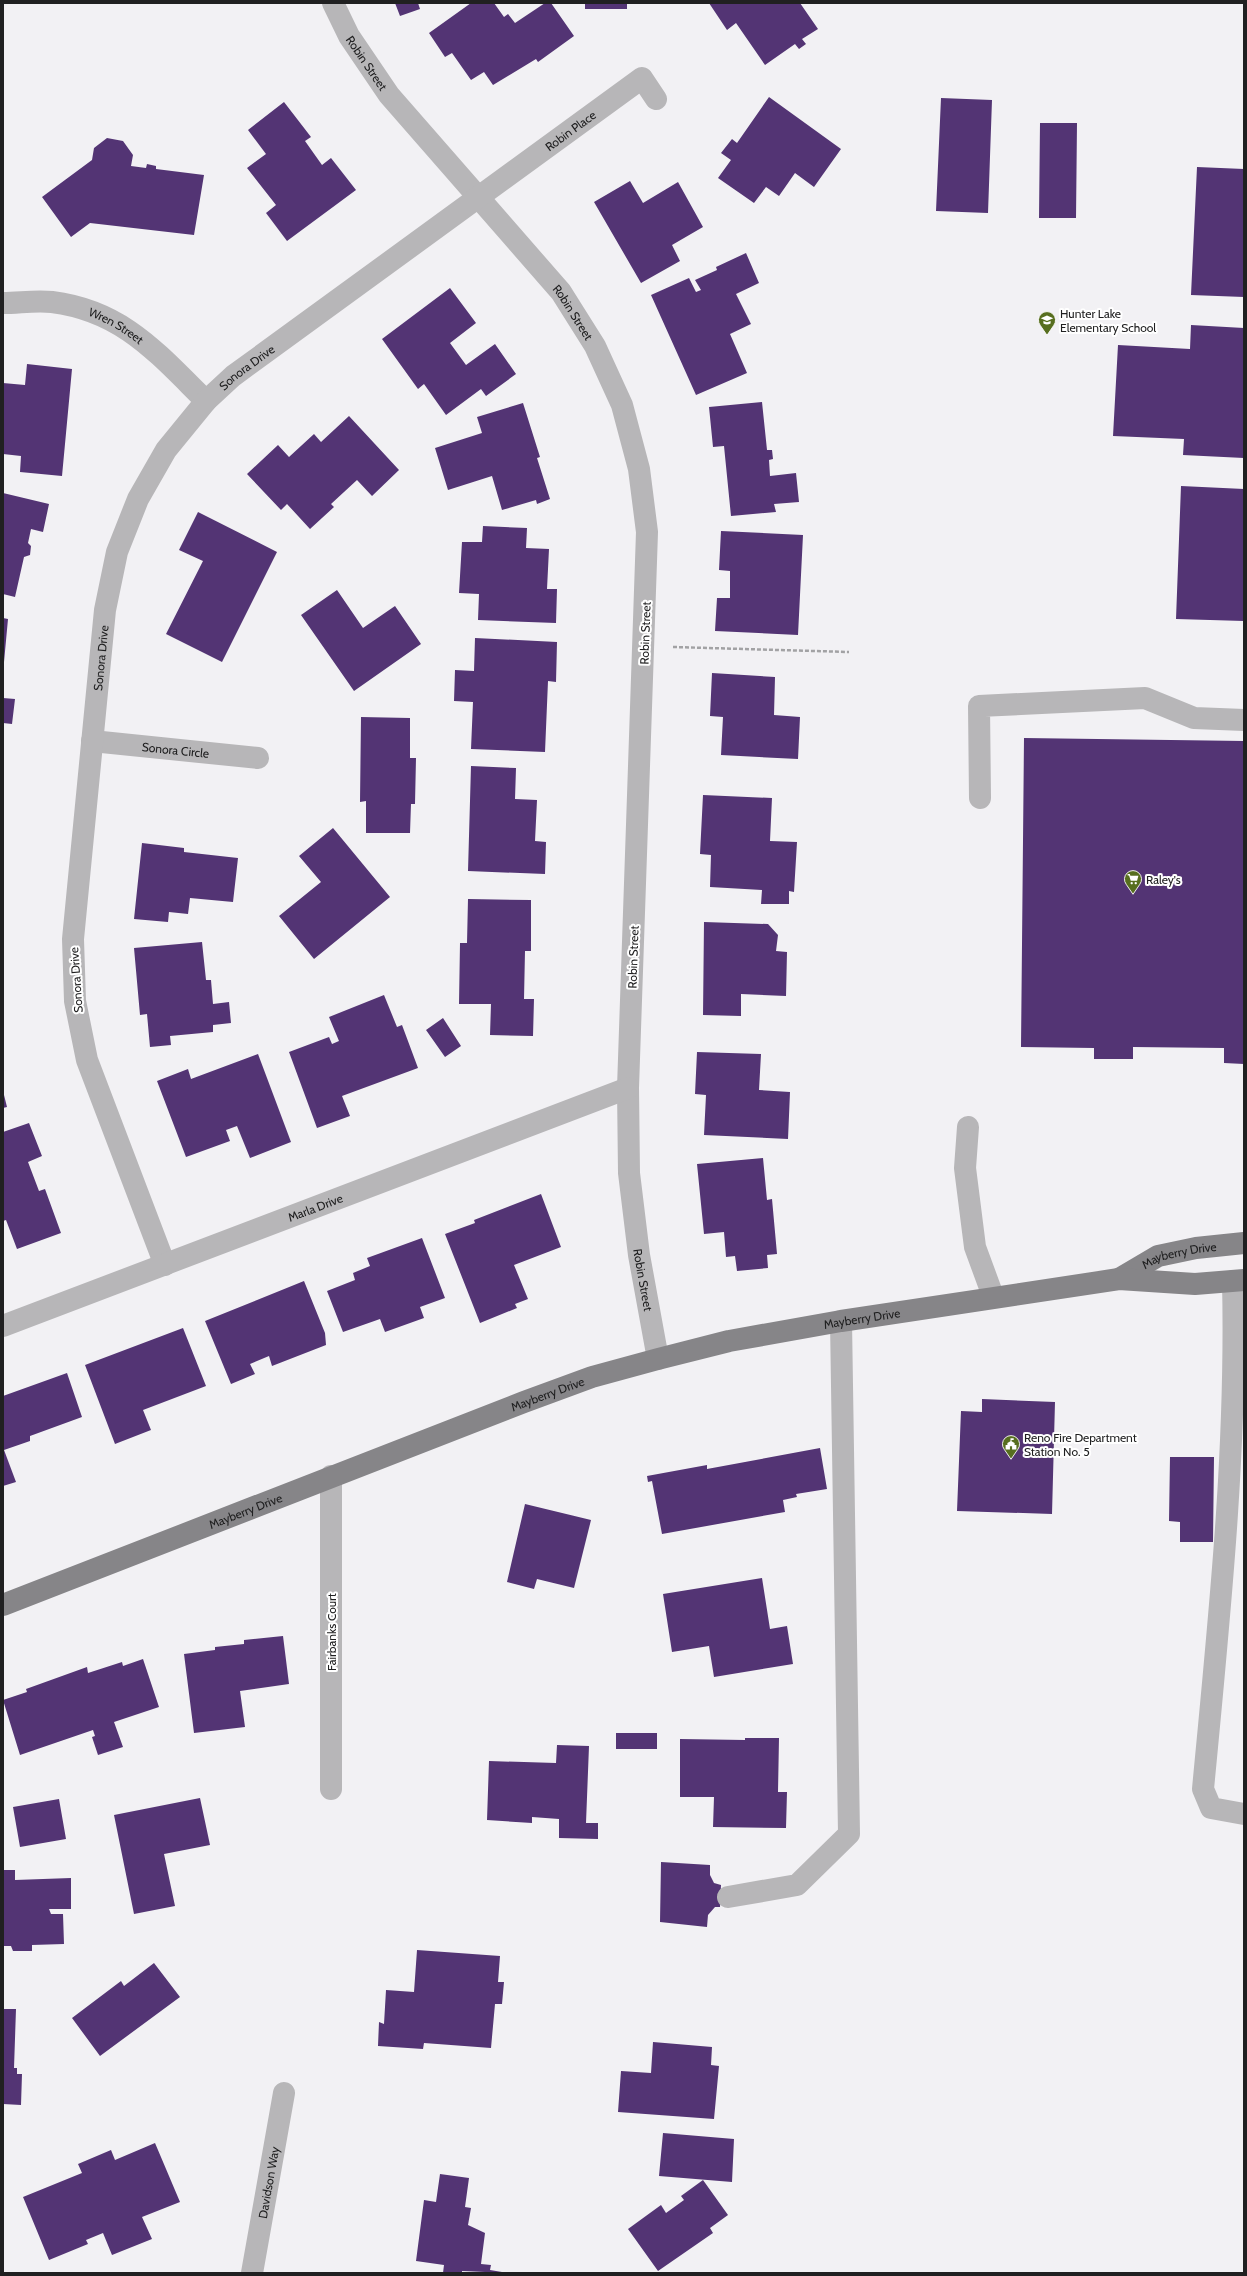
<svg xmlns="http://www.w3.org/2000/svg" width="1247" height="2276" viewBox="0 0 1247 2276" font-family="Cabin,sans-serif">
<rect width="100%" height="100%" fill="#f2f1f4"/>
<path fill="#533474" d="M395,3H418L420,9L400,16Z
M471,3H494L504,17L508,14L515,23L545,3H551L574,36L538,62L536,59L493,85L484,72L471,80L452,53L445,57L429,33Z
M585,3H627V9H585Z
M709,3H800L818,29L802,39L806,44L799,49L795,44L765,65L736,23L727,30Z
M769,97L841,149L814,187L795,173L779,196L766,187L754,203L718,178L731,160L721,153L732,139L737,143Z
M941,98L992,100L988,213L936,211Z
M284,102L311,137L305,141L322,165L331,158L356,190L287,241L266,213L276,205L247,168L266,154L248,130Z
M1040,123H1077L1076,218H1039Z
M107,138L123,141L133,155L131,166L146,168L147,164L156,166V169L204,175L194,235L90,223L71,237L42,197L92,160L94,148Z
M1197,167L1244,169V297L1191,295Z
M630,181L643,203L678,182L703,227L672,245L680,261L641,283L594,202Z
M746,253L759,283L736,294L751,324L730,334L747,373L696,395L651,295L689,278L696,292L701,290L695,280L717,270L716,267Z
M450,288L476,323L450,343L466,365L495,344L516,374L486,396L481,389L446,415L424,384L418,389L382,339Z
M1191,325L1244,328V458L1183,455L1184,439L1113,436L1118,345L1190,349Z
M27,364L72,369L62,476L20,472L21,456L3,454V383L25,385Z
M762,402L767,450H772L773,459L769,460L770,476L796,473L799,502L774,504L776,512L731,516L724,446L713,447L709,407Z
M523,403L540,457L537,458L550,499L537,504L536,500L502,510L492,476L448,490L435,448L482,433L477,417Z
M349,416L399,470L372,496L357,480L331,504L334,507L310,529L287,504L281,510L247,474L278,445L289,457L314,434L321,442Z
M1181,486L1244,489V621L1176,619Z
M3,493L49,504L43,532L31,529L28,543L31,546L30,555L24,557L15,597L3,594Z
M198,512L277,552L222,662L166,634L203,561L179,550Z
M483,526L527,528L526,548L549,549L547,589H557L556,623L478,620L479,594L459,593L462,542H482Z
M721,531L803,535L798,635L715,631L717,598H730V571L719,570Z
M337,590L363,628L395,606L421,644L354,691L301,615Z
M3,618L8,619L4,662H3Z
M475,638L557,642L556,682L548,681L545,752L471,749L473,702L454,701L455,670L474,671Z
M712,673L775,677L774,715L800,717L798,759L721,755L723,717L710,716Z
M3,698L15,699L12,724L3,723Z
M361,717L410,718V758H416L415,804H411L410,833H366V801L360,802Z
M1024,738L1244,741V1064L1224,1063V1048L1133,1047V1059H1094V1048L1021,1047Z
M471,766L516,768L515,799L537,800L535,841L546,842L545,874L468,871Z
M703,795L772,798L770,841L797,842L794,892L789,891V904H761L762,890L710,887L711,855L700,854Z
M333,828L390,897L314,959L279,916L321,882L299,856Z
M142,843L184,848V852L238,858L233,902L190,898L188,914L169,912L168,922L134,919Z
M468,899L531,900V951H525L524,999H534L533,1036L490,1035L491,1004H459L460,943H467Z
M704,922L768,924L778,935L776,951L787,952L786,996L741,994V1016L703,1015Z
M202,942L206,980H211L213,1004L229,1002L231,1023L213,1025V1032L170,1036L171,1045L150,1047L147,1014L140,1015L134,948Z
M384,995L397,1027L402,1025L418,1068L342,1096L350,1116L317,1128L289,1052L329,1037L332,1044L339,1041L329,1017Z
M443,1018L461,1046L445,1057L426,1030Z
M697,1052L761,1054L759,1090L790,1092L788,1139L704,1135L706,1095L695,1094Z
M258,1054L291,1142L250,1158L237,1126L226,1130L230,1141L186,1157L157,1081L188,1069L191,1079Z
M3,1091L7,1107L3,1108Z
M29,1123L42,1156L28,1162L39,1191L45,1189L61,1233L17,1249L6,1220L3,1221V1132Z
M763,1158L767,1200L772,1199L777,1254L767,1255L768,1268L737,1271L735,1256L726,1257L724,1232L704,1234L697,1164Z
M541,1194L561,1247L514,1265L528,1299L515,1304L517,1308L480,1323L445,1234L475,1223L474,1220Z
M422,1238L445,1298L420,1307L424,1318L385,1332L380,1319L343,1332L327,1291L355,1280L353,1273L370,1266L367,1258Z
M304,1281L325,1333L326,1345L272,1366L269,1356L250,1364L255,1374L231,1384L205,1321Z
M183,1328L206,1386L143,1410L151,1430L115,1444L85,1365Z
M67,1373L82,1417L30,1436V1441L4,1450L16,1482L3,1486V1396Z
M982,1399L1055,1402L1052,1514L957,1511L961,1411L982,1412Z
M820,1448L827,1489L796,1494L797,1497L783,1500L785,1512L662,1534L652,1481L648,1482L647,1476L707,1465V1469Z
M1170,1457H1214L1213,1542H1180V1522L1169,1521Z
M525,1504L591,1520L574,1588L537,1579L534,1589L507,1582Z
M762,1578L770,1629L787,1626L793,1664L714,1677L709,1646L672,1652L663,1594Z
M283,1636L289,1684L240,1691L245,1727L194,1733L184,1654L215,1650V1647L244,1644V1640Z
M143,1659L159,1707L114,1722L123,1747L98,1755L92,1737L95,1736L93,1730L20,1755L3,1700L27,1692L26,1689L87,1667L88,1673L122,1662L123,1666Z
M616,1733H657V1749H616Z
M745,1738H779L778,1792H787L786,1828L713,1827L714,1797H680V1739L745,1740Z
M557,1745L589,1746L586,1823H598V1839L559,1838V1819L532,1817V1823L487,1820L489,1761L556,1763Z
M200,1798L210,1845L164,1854L175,1906L134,1914L114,1815Z
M59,1799L66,1839L20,1847L13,1807Z
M661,1862L710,1865V1875L714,1883L721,1885L720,1907H715L708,1915L707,1927L660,1922Z
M3,1870H15V1880L71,1878V1909H49L51,1914H63L64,1944L32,1945V1951H13L11,1946H3Z
M417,1950L500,1956L498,1982H504L502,2004H495L491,2048L424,2043L423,2049L378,2046L379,2022L384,2024L386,1990L414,1992Z
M154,1963L180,1997L100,2056L72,2018L121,1981L124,1986Z
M3,2009H16L14,2068H17V2074H22L21,2105L3,2104Z
M653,2042L712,2047L711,2065L719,2066L714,2119L618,2112L621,2071L651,2073Z
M663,2133L734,2139L732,2182L659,2176Z
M155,2143L180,2202L142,2217L152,2239L112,2255L103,2233L86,2240L88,2244L49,2260L23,2197L82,2173L78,2164L111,2150L115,2160Z
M440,2174L469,2178L465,2207L471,2208L468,2225L485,2233L481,2264L491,2265L490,2270L508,2273L462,2271V2273H443L444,2265L416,2261L424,2200L436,2202Z
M703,2180L728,2215L710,2228L713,2233L658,2271L628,2229L661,2205L666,2213L684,2200L681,2196Z"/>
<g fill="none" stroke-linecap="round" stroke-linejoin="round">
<path stroke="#a2a2a4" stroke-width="2.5" stroke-dasharray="4 2" stroke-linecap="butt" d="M673,647L849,652"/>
<g stroke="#b7b6b8" stroke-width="22">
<path id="s1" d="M333,3L349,36L389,95L561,292L595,346L622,405L639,469L647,532L628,1088L629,1173L639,1255L658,1359"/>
<path id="s2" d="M3,303C19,303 36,300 52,302C123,311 157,353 206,401"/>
<path id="s3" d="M92,741L258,758"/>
<path d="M980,798L979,706L1145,698L1194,718L1244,720"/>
<path d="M968,1127L965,1168L975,1247L993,1296"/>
<path id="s4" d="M165,1265L87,1060L75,1001L73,939L105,610L117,552L138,499L166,450L206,401L233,376L642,78L656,99"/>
<path d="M1233,1281C1237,1451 1219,1620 1203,1789L1211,1808L1244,1814"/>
<path id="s5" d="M3,1326L628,1088"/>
<path d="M331,1476V1789"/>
<path d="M728,1897L797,1885L849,1834L841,1321"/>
<path id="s6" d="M252,2273L284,2093"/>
</g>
<g stroke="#868588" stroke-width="22">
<path id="s7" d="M1119,1279L1158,1256L1196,1248L1244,1243"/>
<path id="s8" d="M3,1605L524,1402L592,1377L658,1359L729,1341L841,1321L1119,1279L1195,1284L1244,1280"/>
</g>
</g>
<defs>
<g id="school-pin" transform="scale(0.9)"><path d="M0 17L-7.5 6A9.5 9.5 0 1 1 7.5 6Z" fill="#576e1f" stroke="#fff"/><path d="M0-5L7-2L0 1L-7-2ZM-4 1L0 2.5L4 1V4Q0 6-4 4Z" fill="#fff"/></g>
<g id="supermarket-pin" transform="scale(0.9)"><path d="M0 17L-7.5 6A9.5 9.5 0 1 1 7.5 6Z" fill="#576e1f" stroke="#fff"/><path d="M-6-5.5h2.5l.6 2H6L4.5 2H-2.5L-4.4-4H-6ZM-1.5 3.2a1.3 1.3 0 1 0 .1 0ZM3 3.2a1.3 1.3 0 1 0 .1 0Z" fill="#fff"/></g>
<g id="civic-pin" transform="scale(0.9)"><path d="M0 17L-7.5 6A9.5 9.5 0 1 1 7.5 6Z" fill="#576e1f" stroke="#fff"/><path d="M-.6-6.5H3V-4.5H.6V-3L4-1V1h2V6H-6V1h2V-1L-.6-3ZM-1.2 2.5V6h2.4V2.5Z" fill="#fff"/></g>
</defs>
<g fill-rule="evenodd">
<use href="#school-pin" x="1047" y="320"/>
<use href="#supermarket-pin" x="1133" y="879"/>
<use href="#civic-pin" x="1011" y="1444"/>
</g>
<g text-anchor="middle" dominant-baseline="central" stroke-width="4" stroke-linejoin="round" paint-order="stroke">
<g font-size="12" fill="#202021" stroke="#fff">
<text stroke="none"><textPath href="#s1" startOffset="69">Robin Street</textPath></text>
<text stroke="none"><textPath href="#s4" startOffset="1362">Robin Place</textPath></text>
<text stroke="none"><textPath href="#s1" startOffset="393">Robin Street</textPath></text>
<text stroke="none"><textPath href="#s2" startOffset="118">Wren Street</textPath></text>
<text stroke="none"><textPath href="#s4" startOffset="961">Sonora Drive</textPath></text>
<text transform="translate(645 633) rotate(-88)">Robin Street</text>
<text stroke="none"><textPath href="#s4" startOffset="624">Sonora Drive</textPath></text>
<text stroke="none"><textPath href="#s3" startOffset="84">Sonora Circle</textPath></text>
<text transform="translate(633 957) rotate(-88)">Robin Street</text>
<text transform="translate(76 980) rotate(-94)">Sonora Drive</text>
<text stroke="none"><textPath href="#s5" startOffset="334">Marla Drive</textPath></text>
<text stroke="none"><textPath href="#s7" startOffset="66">Mayberry Drive</textPath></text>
<text stroke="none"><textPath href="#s1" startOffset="1377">Robin Street</textPath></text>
<text stroke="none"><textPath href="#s8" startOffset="908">Mayberry Drive</textPath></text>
<text stroke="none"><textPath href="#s8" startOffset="584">Mayberry Drive</textPath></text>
<text stroke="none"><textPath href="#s8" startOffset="260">Mayberry Drive</textPath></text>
<text transform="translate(331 1632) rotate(-90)">Fairbanks Court</text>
<text stroke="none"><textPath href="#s6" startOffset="92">Davidson Way</textPath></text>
</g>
<g font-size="12" fill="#202021" stroke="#fff" text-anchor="start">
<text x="1060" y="313">Hunter Lake<tspan x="1060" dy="14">Elementary School</tspan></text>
<text x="1146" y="879">Raley's</text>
<text x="1024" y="1437">Reno Fire Department<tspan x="1024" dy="14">Station No. 5</tspan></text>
</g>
</g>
<rect width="1247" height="2276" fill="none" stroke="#202021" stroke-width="8"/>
</svg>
